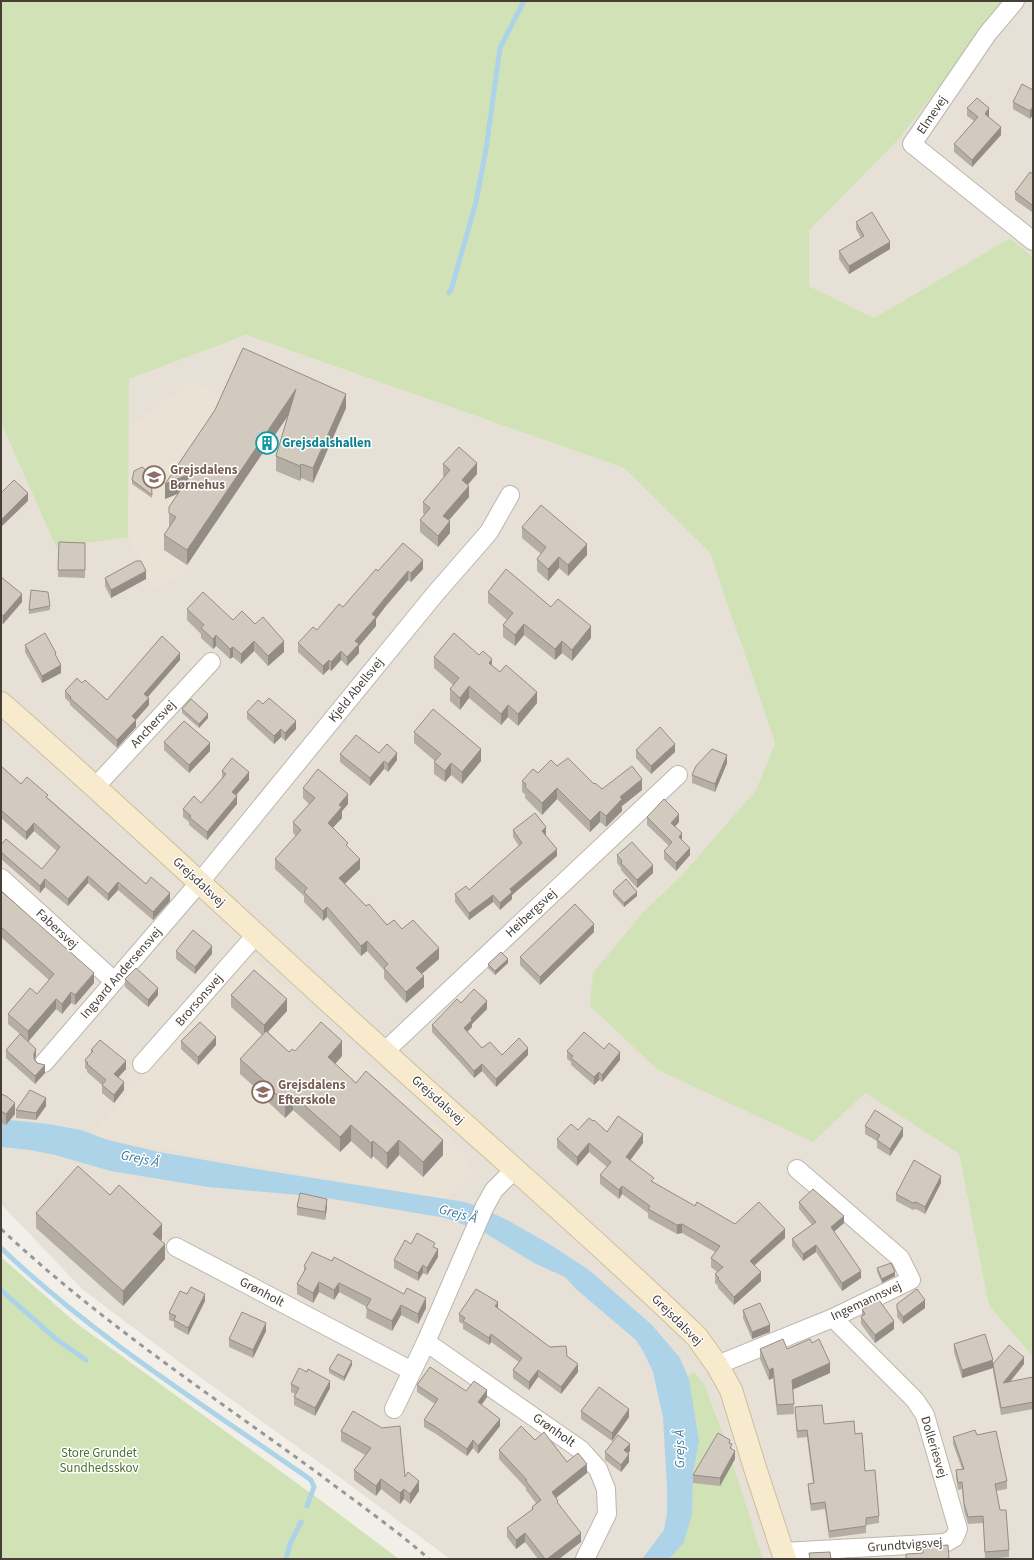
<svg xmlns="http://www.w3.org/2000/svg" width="1034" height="1560" viewBox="0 0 1034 1560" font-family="'Source Sans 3',sans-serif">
<rect width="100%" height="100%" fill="#f2efe9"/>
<path fill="#e6e0d7" d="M1004,1H1033V257L1010,238L874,318L809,286L808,230L899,139Z
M246,335L624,468L710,553L775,743L756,790L681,876L644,911L865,1093L959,1154L989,1306L1033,1357V1559H450L331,1471L182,1364L83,1290L1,1204V423L56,547L128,466L129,379Z"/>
<path fill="#eae2d4" d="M193,381L227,398L218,517L187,565V570L156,591L128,537V427Z
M248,952L364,1062L448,1135L473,1170L446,1199L91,1136Z"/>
<path fill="#d1e2b6" d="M1,1H1004L899,139L809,230V286L874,318L1010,238L1033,257V1357L989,1306L959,1154L865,1093L813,1142L658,1070L590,1006L593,973L644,911L681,876L756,790L775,743L710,553L624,468L246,335L129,379L128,537L56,547L1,423Z
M1,1257L76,1323L327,1505L399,1559H1Z
M694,1372L704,1384L728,1448L763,1559H668L684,1378Z"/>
<path fill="#acd3e8" d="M10,1120L48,1124L81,1130L108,1140L159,1152L262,1170L465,1202L477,1206L507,1220L551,1245L589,1270L652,1325L680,1358L689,1379L699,1441L693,1473L692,1514L684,1542L669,1559H642L664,1530L667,1513V1486L663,1417L653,1372L643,1351L636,1340L576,1289L565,1277L534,1263L485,1233L446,1218L321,1197L208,1187L111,1171L55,1155L30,1150L1,1147V1123L6,1125Z"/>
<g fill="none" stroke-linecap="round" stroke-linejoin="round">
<path stroke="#acd3e8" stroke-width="5" d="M449,293L452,287L476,202L486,149L500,48L524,1
M1,1248C94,1337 205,1406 311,1480L314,1487L307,1506
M1,1290L56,1339L86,1360
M286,1559L290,1544L301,1522"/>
<g stroke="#bdb6ac" stroke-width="20">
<path id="street" d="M1015,1L988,33L912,144L1033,241
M96,786L211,662
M1,878L114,981
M384,1052L678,775
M44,1063L199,883L435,594L489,532L510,495
M142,1064L256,935
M176,1247L412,1371
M426,1342L581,1450L598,1469L606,1489L607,1514L585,1559
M717,1365L833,1318L911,1280L900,1258L797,1169
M394,1409L426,1342L485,1206L494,1190L515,1169
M783,1552L945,1543L954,1538L958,1529L925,1415L915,1400L833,1318"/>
</g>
<g stroke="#cdbe9d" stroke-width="24">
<path id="secondary" d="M1,703C130,816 255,935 382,1050C487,1146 595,1238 697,1337L717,1365L731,1390L755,1468L785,1559"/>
</g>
<use href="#street" stroke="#fff" stroke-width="18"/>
<use href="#secondary" stroke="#f8ebcd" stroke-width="22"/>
<path stroke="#979797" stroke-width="3" stroke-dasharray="5 5" stroke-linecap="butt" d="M1,1229C99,1321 211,1395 319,1474C356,1502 394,1528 429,1559"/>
</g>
<path fill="#b5aea4" d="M1033,90L1030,119L1013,109V102Z
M967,108L989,116V117L1001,135L972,167L954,152V144L974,121L967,116Z
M1033,174V211L1032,212L1015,200V192Z
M856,222L890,249L849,274L839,259V251L861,238L856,229Z
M346,408L313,483L301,478L300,481L276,471V456L288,415L187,565L164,550V535L169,527V507L179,493L165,499L215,410Z
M443,464L477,474L468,485L469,497L449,520L450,533L438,547L420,532V520L424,515L423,513V502L444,477L443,476Z
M151,474L152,498L132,484V480Z
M522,527L587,555L568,576L559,568L548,581L537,571V559L541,554L522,538Z
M59,542L85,543V578L58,577Z
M423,569L411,582L408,580L385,607L376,619V626L359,646V653L347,666L341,660L331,671L329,669L323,675L298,652V643L317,630L343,607L378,571Z
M1,577L22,602L3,624L1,623Z
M105,578L146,579L111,598L105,586Z
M488,592L551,607L591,638L572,661L562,653L555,660L524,635L515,646L503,637V625L507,620L488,603Z
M50,606V610L29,614V610Z
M187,609L233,620L284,652L268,666L254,651L241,664L233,657L230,659L216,646L213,649L201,638V634L187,620Z
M25,645L56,656L61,673L42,683L25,652Z
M434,657L492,666L537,703L518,726L508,717L501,725L469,698L460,710L450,701V689L453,685L434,668Z
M180,660L148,697L149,705L136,720V727L117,748L70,705V703L65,698V691L82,683L107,700Z
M263,704L296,729L285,741L281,737L274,744L247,719V712Z
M182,709L208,718L199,728L182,713Z
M414,732L481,761L462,784L451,775L445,782L434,774V762L435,761L414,743Z
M164,742L210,751L189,773L164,750Z
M636,750L675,752L651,774L636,758Z
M379,753L397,760L388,772L384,769L370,786L340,762V754Z
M727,763L715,792L692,783V775Z
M1,766L21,784L48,798L146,884L170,901L153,920L118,890L108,901L88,883L68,906L45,887L40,893L1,859V845L42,869L57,851L34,831L26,840L1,818Z
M557,766L594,784L602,789L642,790L622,806V811L606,827L600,822L590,832L557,799L542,815L525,798V794L522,792V781L538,773Z
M222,771L249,780L236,795L237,804L207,840L189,825V822L183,817V809L201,803L222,778Z
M303,788L348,804L342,811V818L333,827L348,847L360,869L345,884L366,906L387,925L402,929L439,959L421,974L424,987L406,1003L384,978V970L367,951L361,956L327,917L323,921L304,902V896L275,869V859L296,836L293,833V822L309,804L303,798Z
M647,817L679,822L675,826L690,855L676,871L664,859V851L669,846L647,825Z
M513,830L546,835L557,856L512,895V899L500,910L493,902L469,920L455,902V894L469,890L519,846L513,837Z
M617,855L653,873L637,888L621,870V868L617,863Z
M1,891L94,983L75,1005L71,1003L62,1014L56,1009L28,1041L36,1056L35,1059L45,1073L35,1084L6,1058V1050L20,1034L8,1024V1014L37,994L49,980L1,937Z
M613,891L637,896L624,907L613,895Z
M594,932L540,985L520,965V957Z
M176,951L212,954L195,974L176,959Z
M508,963L495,975L488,968V964Z
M125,979L158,995L148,1007L125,987Z
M231,995L287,1011L268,1032L289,1052L295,1051L342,1056L335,1064L356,1083L443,1155L423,1177L399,1155L387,1169L373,1156L371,1159L351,1141L340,1152L293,1110L285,1118L266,1100V1097L240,1074V1059L262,1035L231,1007Z
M461,1003L487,1009L472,1024V1027L467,1032L482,1048L502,1055H528L496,1087L482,1071L474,1078L460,1062L432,1032V1025Z
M181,1041L216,1045L198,1065L181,1049Z
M604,1049L620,1060L602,1082L599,1080L594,1085L571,1065V1062L567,1059V1051Z
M91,1050L126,1069L118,1077L124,1090L114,1103L102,1093V1085L87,1072V1070L85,1068V1060L91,1053Z
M1,1094L15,1114L6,1125L1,1123Z
M46,1106L36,1120L16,1118V1110Z
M865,1126L903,1136L890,1156L877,1148V1141L865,1134Z
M578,1130L607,1132L643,1143L630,1160L654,1183L695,1206L735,1224L785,1238L755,1265L761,1281L734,1305L718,1288V1286L715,1283V1274L717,1272L711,1267V1258L715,1252L682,1233L677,1234L648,1218V1213L622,1194L619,1199L600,1184V1175L607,1167L589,1152L577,1166L557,1148V1139Z
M941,1183L925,1214L916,1209L913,1210L896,1201V1194Z
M110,1195L162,1239L161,1240L165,1259L123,1306L36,1228V1213Z
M799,1202L844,1223L834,1232L861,1278L842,1291L816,1252L803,1261L792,1246V1239L812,1225L799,1209Z
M297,1207H327L325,1220L297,1215Z
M411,1244L435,1248L438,1257L427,1275L423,1273L418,1281L394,1268V1260Z
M304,1266L426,1308L418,1324L401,1315L392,1331L366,1318L367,1307L339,1292L334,1300L319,1292L313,1303L297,1294V1284L304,1272Z
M877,1268L895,1276L882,1283L877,1272Z
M187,1294L205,1301L188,1335L174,1327V1322L169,1320V1313Z
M897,1304L925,1308L903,1324L897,1317Z
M498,1309L550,1347L567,1356L578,1372L561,1394L538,1377L529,1390L513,1378V1370L519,1362L491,1342L489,1345L463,1329V1324L459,1322V1314Z
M862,1309L894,1329L875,1343L861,1324V1317L862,1316Z
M743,1310L770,1332L752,1339L743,1318Z
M266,1331L253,1358L229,1347V1339Z
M812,1343L830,1373L793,1389L794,1414L777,1415L773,1378L769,1380L760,1359V1349H787Z
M954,1344L993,1368L962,1378L954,1352Z
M993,1364H1024L1010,1382L1033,1377V1409L1001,1415L993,1371Z
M352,1365L344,1381L329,1373V1369Z
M291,1384L330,1388L315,1416L294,1405V1397L295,1394L291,1392Z
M417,1385L466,1391L487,1397L481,1405L500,1426L478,1454L473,1448L467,1456L436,1434L424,1427V1420L435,1404L417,1392Z
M795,1407L824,1424L855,1434L865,1471L879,1516V1523L866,1525V1533L829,1538L825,1509L811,1511L808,1490V1484L813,1483L807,1437L797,1438Z
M353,1411L405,1477L419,1491L410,1504L404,1499L400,1504L381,1489L376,1496L354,1480V1470L365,1455L341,1441V1431Z
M581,1411L629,1417L612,1441L581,1419Z
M977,1435L1007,1481V1489L996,1491L1000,1510L1009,1550V1557L985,1559L983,1523L968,1524L964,1510L962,1489L958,1490L956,1477V1470L962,1469L953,1444V1437Z
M535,1440L567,1462L587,1473L556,1498L558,1503L581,1542L559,1559H538L525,1542L516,1549L507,1537V1528L532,1510V1507L536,1503L526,1490V1488L499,1459V1450Z
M730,1443L735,1459L720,1486L693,1483V1475Z
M630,1451L628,1453L629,1462L621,1472L605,1460V1452Z"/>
<path fill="#948d86" d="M1033,107V115L1030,119V111Z
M989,108V116L985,121V114Z
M1001,127V135L972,167V160Z
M1033,203V211L1032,212V205Z
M890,242V249L849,274V266Z
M296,389V404L187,565V550Z
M346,394V408L313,483V468Z
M477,463V474L462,491V480Z
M301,464V478L300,481V466Z
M192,473V488L165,499V484Z
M469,486V497L443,527V516Z
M28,493V501L1,527V520Z
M450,521V533L438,547V536Z
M587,544V555L568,576V565Z
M559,557V568L548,581V569Z
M423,560V569L411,582V573Z
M146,571V579L111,598V590Z
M408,571V580L385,607L376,619V626L359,646V653L347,666V657L355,641L372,614L385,598Z
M22,594V602L3,624V616Z
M524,624V635L515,646V635Z
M591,626V638L572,661V650Z
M216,635V646L213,649V639Z
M254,641V651L241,664V654Z
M284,641V652L268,666V656Z
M562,641V653L555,660V649Z
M233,647V657L230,659V649Z
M341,651V660L331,671V662Z
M180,653V660L144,701V694Z
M492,659V670L489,663Z
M329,660V669L323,675V666Z
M61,665V673L42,683V676Z
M469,686V698L460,710V698Z
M537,692V703L518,726V714Z
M149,698V705L132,724V716Z
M508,705V717L501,725V714Z
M208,714V718L199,728V724Z
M136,720V727L117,748V740Z
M296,721V729L285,741V733Z
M281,729V737L274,744V736Z
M210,743V751L189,773V765Z
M675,744V752L651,774V766Z
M481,749V761L462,784V772Z
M397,753V760L388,772V764Z
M727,755V763L715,792V784Z
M384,761V769L370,786V778Z
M451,763V775L445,782V771Z
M249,772V780L232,800V792Z
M642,779V790L622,806V811L606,827V816L620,797Z
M557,788V799L542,815V803Z
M348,794V804L342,811V818L328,833V823L339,805Z
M237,796V804L207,840V832Z
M600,811V822L590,832V821Z
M679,814V822L671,831V823Z
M34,823V831L26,840V832Z
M546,827V835L542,838V831Z
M682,833V841L679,837Z
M690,848V855L676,871V863Z
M557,849V856L512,895V899L500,910V903L510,889Z
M360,859V869L339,889V878Z
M653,865V873L637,888V880Z
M88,876V883L68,906V899Z
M45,879V887L40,893V886Z
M118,882V890L108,901V894Z
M637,892V896L624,907V903Z
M170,893V901L153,920V912Z
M493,895V902L469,920V913Z
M327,907V917L323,921V911Z
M594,924V932L540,985V977Z
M367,941V951L361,956V946Z
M212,946V954L195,974V967Z
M439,948V959L416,979V968Z
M508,959V963L495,975V971Z
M94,973V983L75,1005V995Z
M424,976V987L406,1003V992Z
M158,988V995L148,1007V1000Z
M71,992V1003L62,1014V1004Z
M56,999V1009L28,1042V1031Z
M287,999V1011L264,1036V1025Z
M487,1001V1009L472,1024V1027L464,1035V1028L471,1018Z
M216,1037V1045L198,1065V1057Z
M342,1041V1056L328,1072V1057Z
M528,1048V1055L496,1087V1079Z
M36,1049V1056L34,1061V1054Z
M620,1052V1060L602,1082V1075Z
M126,1061V1069L114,1082V1074Z
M482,1064V1071L474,1078V1071Z
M45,1065V1073L35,1084V1076Z
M599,1072V1080L594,1085V1077Z
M124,1082V1090L114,1103V1095Z
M293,1095V1110L285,1118V1102Z
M46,1098V1106L36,1120V1113Z
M15,1103V1114L6,1125V1114Z
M351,1125V1141L340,1152V1137Z
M903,1128V1136L890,1156V1149Z
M643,1134V1143L626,1166V1157Z
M399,1140V1155L387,1169V1153Z
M443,1140V1155L423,1177V1162Z
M373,1141V1156L371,1159V1143Z
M589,1143V1152L577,1166V1157Z
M941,1176V1183L925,1214V1207Z
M622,1186V1194L619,1199V1190Z
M327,1199V1207L325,1220V1212Z
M844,1216V1223L831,1234V1227Z
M162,1224V1239L153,1249V1234Z
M682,1224V1233L677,1234V1225Z
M785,1229V1238L750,1269V1261Z
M165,1244V1259L123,1306V1291Z
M816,1245V1252L803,1261V1254Z
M438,1249V1257L427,1275V1268Z
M423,1265V1273L418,1281V1273Z
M861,1271V1278L842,1291V1283Z
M761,1272V1281L734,1305V1297Z
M895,1272V1276L882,1283V1279Z
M319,1282V1292L313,1303V1293Z
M339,1283V1292L334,1300V1290Z
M205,1294V1301L188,1335V1328Z
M426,1298V1308L418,1324V1314Z
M925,1300V1308L903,1324V1317Z
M498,1302V1309L495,1306Z
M401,1305V1315L392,1331V1321Z
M894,1321V1329L875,1343V1335Z
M266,1323V1331L253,1358V1350Z
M770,1325V1332L752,1339V1332Z
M491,1334V1342L489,1345V1338Z
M1024,1357V1364L1003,1390V1383Z
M993,1360V1368L962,1378V1370Z
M352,1361V1365L344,1381V1377Z
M830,1363V1373L792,1390V1380Z
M578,1364V1372L561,1394V1387Z
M773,1368V1378L769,1380V1370Z
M538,1370V1377L529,1390V1382Z
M330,1381V1388L315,1416V1408Z
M487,1390V1397L478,1410V1402Z
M629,1409V1417L612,1441V1433Z
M500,1419V1426L478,1454V1446Z
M473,1440V1448L467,1456V1449Z
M630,1444V1451L624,1458V1450Z
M735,1451V1459L720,1486V1478Z
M629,1454V1462L621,1472V1465Z
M587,1464V1473L552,1501V1492Z
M381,1479V1489L376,1496V1486Z
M419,1481V1491L410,1504V1494Z
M404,1489V1499L400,1504V1493Z
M525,1533V1542L516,1549V1540Z
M581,1533V1542L559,1559H547Z"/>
<path fill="#d3cabf" stroke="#948d86" d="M1022,84L1033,90V107L1030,111L1013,102Z
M977,98L989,108L985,114L1001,127L972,160L954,144L978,117L967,108Z
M1030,172L1033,174V203L1032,205L1015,192Z
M872,212L890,242L849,266L839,251L864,236L856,222Z
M243,348L346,394L313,468L301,464L300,466L276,456L296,389L187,550L164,535L176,517L169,513V507L192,473L165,484L215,410Z
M459,447L477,463L462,480L469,486L443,516L450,521L438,536L420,520L430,508L423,502L450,470L443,464Z
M142,467L151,474L152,495L132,480L134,471Z
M14,480L28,493L1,520V493Z
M541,505L587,544L568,565L559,557L548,569L537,559L546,547L522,527Z
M59,542L85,543V570H58Z
M403,543L423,560L411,573L408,571L385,598L372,614L376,617L355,641L359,644L347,657L341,651L331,662L329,660L323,666L298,643L313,627L317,630L339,604L343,607L376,569L378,571Z
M136,561H141L146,571L111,590L105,578Z
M506,569L551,607L558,599L591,626L572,650L562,641L555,649L524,624L515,635L503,625L513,613L488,592Z
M1,577L22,594L3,616L1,615Z
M31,590L48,592L50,606L29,610Z
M203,592L233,620L242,611L255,624L263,617L284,641L268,656L254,641L241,654L233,647L230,649L216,635L213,639L201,628L204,625L187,609Z
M45,633L56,653L55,654L61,665L42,676L25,645Z
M454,633L479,655L483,651L492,659L489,663L500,672L506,665L537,692L518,714L508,705L501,714L469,686L460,698L450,689L459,678L434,657Z
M162,636L180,653L144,694L149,698L132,716L136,720L117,740L70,698L71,697L65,691L77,678L82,683L85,680L107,700Z
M269,698L296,721L285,733L281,729L274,736L247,712L258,700L263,704Z
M191,699L208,714L199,724L182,709Z
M433,709L481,749L462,772L451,763L445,771L434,762L441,754L414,732Z
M184,721L210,743L189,765L164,742Z
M660,727L675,744L651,766L636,750Z
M356,735L379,753L387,744L397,753L388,764L384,761L370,778L340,754Z
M712,749L727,755L715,784L692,775L696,766Z
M232,758L249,772L232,792L237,796L207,832L189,817L191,816L183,809L194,796L201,803L226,774L222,771Z
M568,758L594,784L595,783L602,789L632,766L642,779L620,797L622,799L606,816L600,811L590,821L557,788L542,803L525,787L526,784L522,781L533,769L538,773L551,760L557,766Z
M1,766L21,784L27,777L48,795L46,797L146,884L151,877L170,893L153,912L118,882L108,894L88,876L68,899L45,879L40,886L1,852V845L6,839L42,869L60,847L34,823L26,832L1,810V801L2,800L1,799Z
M318,769L348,794L339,805L342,807L328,823L348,843L346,845L360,859L339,878L366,906L369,904L387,925L394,920L402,929L413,920L439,948L416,968L424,976L406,992L384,968L388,964L367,941L361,946L327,907L323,911L304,892L307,888L275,859L301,830L293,822L315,798L303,788Z
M664,799L679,814L671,823L682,833L679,837L690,848L676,863L664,851L672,842L647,817Z
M535,813L546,827L542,831L557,849L510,889L512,892L500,903L493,895L469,913L455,894L466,886L469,890L522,843L513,830Z
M632,842L653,865L637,880L621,863L622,861L617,855Z
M626,879L637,892L624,903L613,891Z
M1,891L94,973L75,995L71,992L62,1004L56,999L28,1031L8,1014L30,988L37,994L54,974L1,927Z
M575,904L594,924L540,977L520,957Z
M193,930L212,946L195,967L176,951Z
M501,952L508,959L495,971L488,964Z
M136,968L158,988L148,1000L125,979Z
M254,970L287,999L264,1025L231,995Z
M474,989L487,1001L471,1018L472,1020L464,1028L482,1048L490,1042L502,1055L519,1038L528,1048L496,1079L482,1064L474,1071L460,1055L432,1025L457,999L461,1003Z
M200,1022L216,1037L198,1057L181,1041Z
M321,1022L342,1041L328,1057L356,1083L366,1071L443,1140L423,1162L399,1140L387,1153L373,1141L371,1143L351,1125L340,1137L293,1095L285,1102L266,1085L267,1083L240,1059L266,1031L289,1052L292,1049L295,1051Z
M584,1032L604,1049L609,1043L620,1052L602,1075L599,1072L594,1077L571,1058L573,1056L567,1051Z
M20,1034L36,1049L34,1054V1059L37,1063L45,1065L35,1076L6,1050Z
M100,1040L126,1061L114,1074L124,1082L114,1095L102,1085L106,1080L87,1064L88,1063L85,1060L93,1051L91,1050Z
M30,1090L46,1098L36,1113L16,1110Z
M1,1094L6,1096L15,1103L6,1114L1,1111Z
M875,1110L903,1128L890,1149L877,1140L880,1135L865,1126Z
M618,1116L643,1134L626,1157L654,1178L651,1181L695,1206L697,1202L735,1224L759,1202L785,1229L750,1261L761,1272L734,1297L718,1279L719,1278L715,1274L723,1267L711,1258L720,1246L682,1224L677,1225L648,1209L650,1206L622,1186L619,1190L600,1175L611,1162L589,1143L577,1157L557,1139L571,1124L578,1130L589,1118L593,1121L594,1120L607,1132Z
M914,1160L941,1176L925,1207L916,1202L913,1203L896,1194Z
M78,1166L110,1195L119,1185L162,1224L153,1234L165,1244L123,1291L36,1213Z
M813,1189L844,1216L831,1227L861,1271L842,1283L816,1245L803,1254L792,1239L816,1222L799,1202Z
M300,1193L327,1199L325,1212L297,1207Z
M417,1233L435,1243L433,1247L438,1249L427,1268L423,1265L418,1273L394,1260L405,1240L411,1244Z
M312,1252L332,1261L334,1257L404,1294L407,1288L426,1298L418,1314L401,1305L392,1321L366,1308L371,1299L339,1283L334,1290L319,1282L313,1293L297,1284L306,1268L304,1266Z
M891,1263L895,1272L882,1279L877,1268Z
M191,1287L205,1294L188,1328L174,1320L176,1316L169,1313L180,1291L187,1294Z
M476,1289L498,1302L495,1306L550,1347L566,1346L567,1356L578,1364L561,1387L538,1370L529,1382L513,1370L522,1358L491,1334L489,1338L463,1321L465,1318L459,1314Z
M917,1289L925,1300L903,1317L897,1309V1304Z
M879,1300L894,1321L875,1335L861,1317L865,1314L862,1309Z
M760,1303L770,1325L752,1332L743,1310Z
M242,1312L266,1323L253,1350L229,1339Z
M985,1334L993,1360L962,1370L954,1344Z
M783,1339L787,1349L810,1339L812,1343L819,1339L830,1363L792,1380L794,1404L777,1405L773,1368L769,1370L760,1349Z
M1009,1345L1024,1357L1003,1383L1033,1377V1402L1001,1408L993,1364Z
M338,1354L352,1361L344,1377L329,1369Z
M430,1367L466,1391L474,1381L487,1390L478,1402L500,1419L478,1446L473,1440L467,1449L436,1427L424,1420L438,1399L417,1385Z
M299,1368L307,1372L308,1369L330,1381L315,1408L294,1397L299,1388L291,1384Z
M599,1387L629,1409L612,1433L581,1411Z
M822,1405L824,1424L854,1421L855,1434L862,1433L865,1471L875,1470L879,1516L866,1518V1526L829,1531L825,1502L811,1504L808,1484L814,1483L807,1430L797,1431L795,1407Z
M353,1411L382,1428L400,1426L405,1477L408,1472L419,1481L410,1494L404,1489L400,1493L381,1479L376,1486L354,1470L371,1448L341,1431Z
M521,1426L535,1440L544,1432L567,1462L578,1453L587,1464L552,1492L558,1501L557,1502L581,1533L547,1559H545L525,1533L516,1540L507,1528L533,1509L532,1507L541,1500L526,1481L527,1480L499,1450Z
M975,1430L977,1435L996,1431L1007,1481L995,1484L1000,1510H1006L1009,1550L985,1552L983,1516L968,1517L964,1503L962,1482L958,1483L956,1470L964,1469L953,1437Z
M718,1433L730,1440L729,1443L732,1444L730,1448L735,1451L720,1478L693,1475Z
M618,1435L630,1444L624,1450L629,1454L621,1465L605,1452Z
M948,1545L949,1559H906V1554L923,1553V1547Z
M830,1552L831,1559H810L809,1553Z
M849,1558L850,1559H841Z"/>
<defs>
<g id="building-ring" transform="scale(1.15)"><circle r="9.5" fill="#fff" stroke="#0f9aa8" stroke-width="1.5"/><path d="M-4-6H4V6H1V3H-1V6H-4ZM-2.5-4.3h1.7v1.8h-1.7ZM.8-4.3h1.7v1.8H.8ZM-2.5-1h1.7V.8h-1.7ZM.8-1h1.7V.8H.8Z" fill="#0f9aa8"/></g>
<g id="school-ring" transform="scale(1.15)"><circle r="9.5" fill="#fff" stroke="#8d6e63" stroke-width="1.5"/><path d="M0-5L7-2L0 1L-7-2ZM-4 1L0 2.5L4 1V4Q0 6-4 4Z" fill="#8d6e63"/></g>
</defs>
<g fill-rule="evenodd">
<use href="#building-ring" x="267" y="443"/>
<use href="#school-ring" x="154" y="477"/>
<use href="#school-ring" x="263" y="1092"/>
</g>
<g text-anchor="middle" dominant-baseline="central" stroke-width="3" stroke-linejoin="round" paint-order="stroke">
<g font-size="13" fill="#453f38" stroke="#fff">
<text transform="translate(932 115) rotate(-56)">Elmevej</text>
<text transform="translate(356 690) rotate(-51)">Kjeld Abellsvej</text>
<text transform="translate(153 724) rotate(-47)">Anchersvej</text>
<text transform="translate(199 882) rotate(43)">Grejsdalsvej</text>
<text transform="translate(531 913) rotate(-43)">Heibergsvej</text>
<text transform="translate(57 929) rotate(43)">Fabersvej</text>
<text transform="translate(121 973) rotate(-49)">Ingvard Andersensvej</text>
<text transform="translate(199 1000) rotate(-49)">Brorsonsvej</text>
<text transform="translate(438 1100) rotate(42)">Grejsdalsvej</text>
<text transform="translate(262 1292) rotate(28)">Grønholt</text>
<text transform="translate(866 1301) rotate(-25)">Ingemannsvej</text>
<text transform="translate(677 1320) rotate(45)">Grejsdalsvej</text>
<text transform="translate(554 1430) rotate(35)">Grønholt</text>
<text transform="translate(934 1447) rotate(73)">Dolleriesvej</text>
<text transform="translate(905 1545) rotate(-4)">Grundtvigsvej</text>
</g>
<g font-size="13" font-weight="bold" fill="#0d838f" stroke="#fff" text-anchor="start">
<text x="282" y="443">Grejsdalshallen</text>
</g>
<g font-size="13" font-weight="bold" fill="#785e54" stroke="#fff" text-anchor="start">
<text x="170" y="470">Grejsdalens<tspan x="170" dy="15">Børnehus</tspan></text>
<text x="278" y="1085">Grejsdalens<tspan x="278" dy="15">Efterskole</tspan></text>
</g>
<g font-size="13" fill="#4d7032" stroke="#fff">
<text x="99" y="1453">Store Grundet<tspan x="99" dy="15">Sundhedsskov</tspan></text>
</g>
<g font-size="14" font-style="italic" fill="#3b7a9e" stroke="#fff">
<text transform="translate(140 1159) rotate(12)">Grejs Å</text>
<text transform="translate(458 1214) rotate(15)">Grejs Å</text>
<text transform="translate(680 1449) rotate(-91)">Grejs Å</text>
</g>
</g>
<rect width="1034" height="1560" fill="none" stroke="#453f38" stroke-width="4"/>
</svg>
